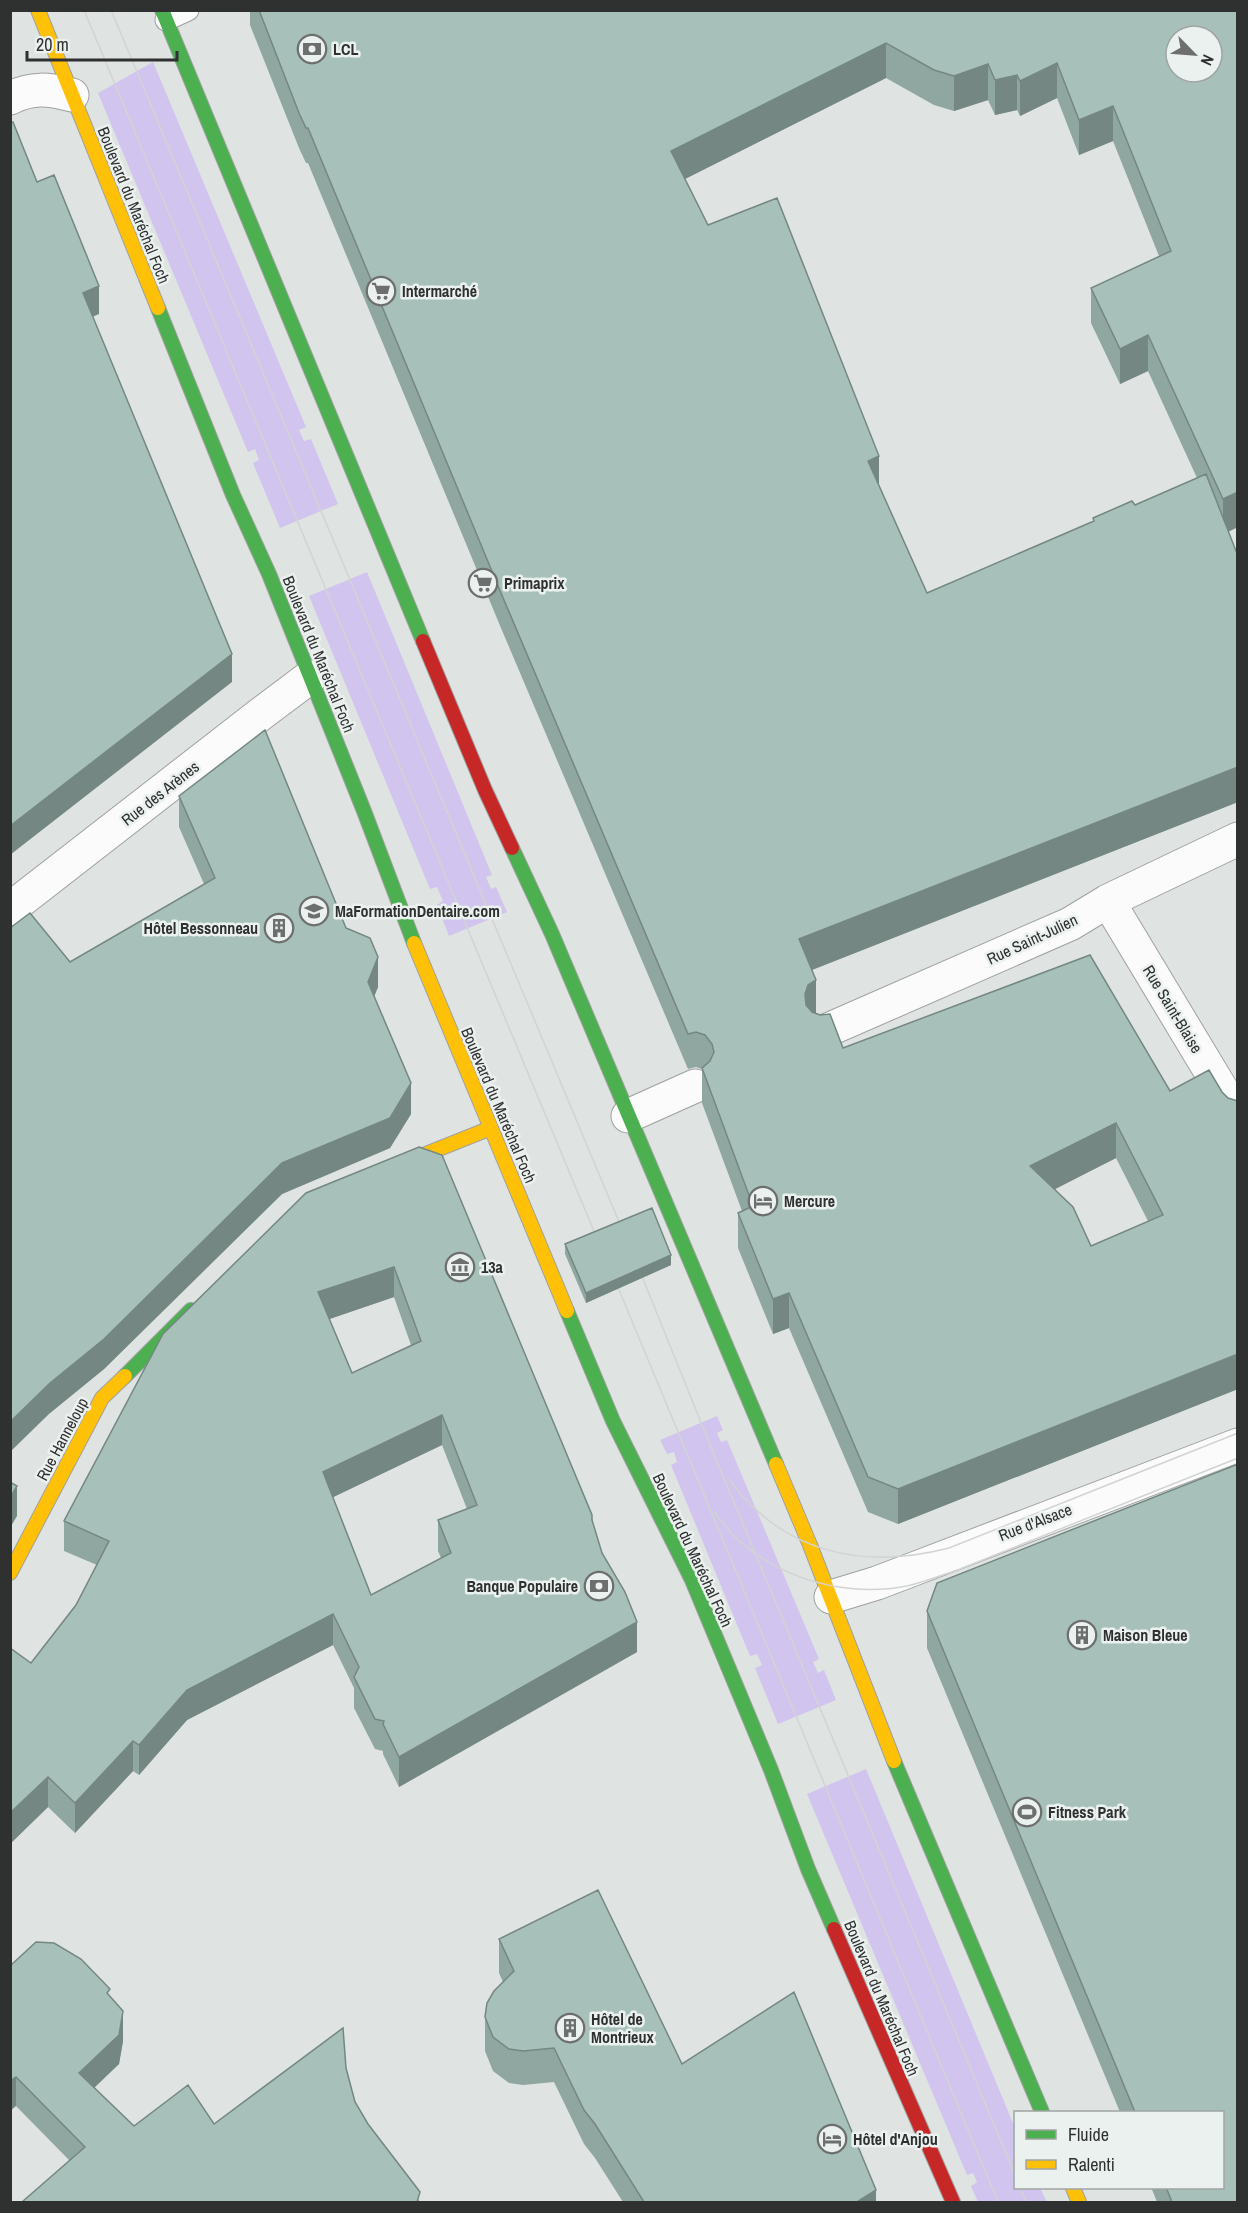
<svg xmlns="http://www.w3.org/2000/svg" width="1248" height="2213" viewBox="0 0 1248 2213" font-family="'Archivo Narrow',sans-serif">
<rect width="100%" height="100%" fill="#dfe3e1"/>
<path fill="#d1c4ef" d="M153,62L306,427L299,430L304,441L311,439L338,504L280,528L253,463L259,460L255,449L248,452L98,93Z
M367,572L492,875L486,877L491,889L496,887L507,912L449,936L437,905L443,901L437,887L430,889L309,596Z
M717,1416L723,1430L717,1433L721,1442L727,1440L819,1659L813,1662L818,1673L824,1670L836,1700L778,1724L755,1668L762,1665L757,1654L750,1656L671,1465L677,1462L674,1452L667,1454L660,1440Z
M866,1769L1015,2128L1016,2188H1040L1047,2202H978L971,2186L977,2182L973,2173L967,2175L807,1794Z"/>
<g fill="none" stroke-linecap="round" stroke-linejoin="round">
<g stroke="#9fa1a0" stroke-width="23">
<path id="lane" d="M166,20L188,10"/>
</g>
<g stroke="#9fa1a0" stroke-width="35">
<path id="street" d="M10,98C33,87 48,89 72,95
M1108,901L1238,1117
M10,909L262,713L310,677
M823,1032L1070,924L1108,901L1238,839
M628,1116L695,1086
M831,1597L877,1583L1238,1445"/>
</g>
<g stroke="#9fa1a0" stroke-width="16">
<path id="fast" d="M162,10L423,641
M158,308L233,495L269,574L364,811L414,943
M512,848L552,934L776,1464
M567,1311L613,1421L692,1580L771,1770L808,1869L834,1929
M125,1376L191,1310
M894,1761L1042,2112"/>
</g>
<g stroke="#9fa1a0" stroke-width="16">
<path id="slow" d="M38,10L158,308
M414,943L567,1311
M391,1168L491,1128
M776,1464L810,1545L894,1761
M10,1573L102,1398L125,1376
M1073,2188L1079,2202"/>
</g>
<g stroke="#9fa1a0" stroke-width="16">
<path id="jam" d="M423,641L485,790L512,848
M834,1929L953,2202"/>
</g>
<use href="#lane" stroke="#fafbfa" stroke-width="21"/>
<use href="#street" stroke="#fafbfa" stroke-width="33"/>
<use href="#fast" stroke="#4caf50" stroke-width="14"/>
<use href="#slow" stroke="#ffc107" stroke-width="14"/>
<use href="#jam" stroke="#c62828" stroke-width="14"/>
<path stroke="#d2d4d3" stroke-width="1.5" d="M84,10L601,1248
M111,10L625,1236
M637,1264L715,1457L1016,2177
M612,1273L998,2202
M729,1479C783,1554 864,1570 949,1548L1238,1433
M714,1511C754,1572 837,1600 907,1586C925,1582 942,1575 960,1569L1238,1458
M1020,2188L1026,2202"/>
</g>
<path fill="#90a6a0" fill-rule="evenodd" d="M250,10H1238V527L1228,532L1236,551L1238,550V802L812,970L816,1014L843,1048L1090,955L1238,1389L898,1524L868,1512L789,1328L773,1334L738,1248V1213L742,1211L702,1103V1069L696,1067L688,1069L501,628L308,163H306L299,148L250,25ZM886,78L934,105L954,111L988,100L995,115L1017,110L1020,116L1057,98L1079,155L1113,141L1159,256L1091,288V323L1120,384L1148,371L1197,478L1135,505L1093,518V522L927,593L879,486L708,225L685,179ZM1116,1158L1148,1221L1091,1246L1054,1189Z
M179,796L346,928L378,987L374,996L411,1114L390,1148L282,1194L104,1369L50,1413L70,962L204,884L179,827Z
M419,1147L592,1521L602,1553L637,1652L399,1787L383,1754V1751L375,1749L354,1708V1688L333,1645L187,1720L139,1775L133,1771L75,1833L48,1807L10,1844V1648L31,1663L76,1605L97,1565L64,1551V1521ZM394,1297L411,1345L352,1373L329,1319ZM442,1445L467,1509L438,1520V1551L441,1558L371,1595L333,1497Z
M565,1244L671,1265L586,1303L565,1254Z
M1238,1464V2202H1157L1151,2187H1222V2112H1120L927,1648V1611L937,1583Z
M499,1939L682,2064L876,2202H623L595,2158L584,2144L554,2082L523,2085L509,2083L493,2071L485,2051V2017L503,1982L499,1973Z
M10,1966L110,1997L123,2041L119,2064L94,2088L134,2126L214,2124L346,2068L355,2102L368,2124L420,2202L70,2161L16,2106Z"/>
<path fill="#758782" d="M886,43V78L671,186V151Z
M1057,63V98L1020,116V81Z
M988,64V100L954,111V76Z
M1017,75V110L995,115V80Z
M1113,106V141L1079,155V120Z
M99,286V314L83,321V293Z
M1148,335V371L1120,384V349Z
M879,456V491L868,461Z
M1238,492V527L1223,534V499Z
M232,654V682L10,855V826Z
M1238,767V802L799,975V939Z
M378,957V987L368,1012V982Z
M816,980V1015L808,1020L805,994L808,985Z
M411,1083V1114L390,1148L282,1194L104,1369L50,1413L10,1452V1422L50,1383L282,1163Z
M1116,1123V1158L1030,1202V1166Z
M671,1255V1265L586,1303V1293Z
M394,1267V1297L318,1323V1292Z
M789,1293V1328L773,1334V1299Z
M1238,1354V1389L898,1524V1489Z
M442,1415V1445L323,1502V1472Z
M17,1486V1516L10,1528V1498Z
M333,1614V1645L187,1720L139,1775V1745L187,1690Z
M637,1622V1652L399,1787V1757Z
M133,1741V1771L75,1833V1803Z
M48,1777V1807L10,1844V1813Z
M123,2011V2041L119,2064L79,2102V2073Z
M16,2077V2106L10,2111V2081Z
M876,2190V2202H857Z"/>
<path fill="#a7c1ba" stroke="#758782" stroke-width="1.5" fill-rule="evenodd" d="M259,10H1238V492L1223,499L1148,335L1120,349L1091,288L1171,251L1113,106L1079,120L1057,63L1020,81L1017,75L995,80L988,64L954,76L934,70L886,43L671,151L708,225L777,198L879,456L868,461L927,593L1094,521L1093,518L1132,501L1135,505L1206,474L1236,551L1238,550V767L799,939L816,980L808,985L805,994L806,1005L812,1012L820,1015L830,1014L843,1048L1090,955L1170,1091L1209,1070L1222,1092L1228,1098L1238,1101V1354L898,1489L868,1477L789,1293L773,1299L738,1213L753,1206L702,1068L710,1061L714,1052L712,1044L705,1035L696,1032L688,1034L501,593L308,128H306L299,113ZM1176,36H1212V72H1176ZM1116,1123L1163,1215L1091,1246L1073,1207L1030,1166Z
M10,122H13L37,182L54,175L99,286L83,293L232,654L10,826Z
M265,730L346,928L370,938L378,957L368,982L411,1083L390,1118L282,1163L104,1339L50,1383L10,1422V928L30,913L70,962L215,878L179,796Z
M419,1147L442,1155L592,1515V1520L602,1553L625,1592L637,1622L399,1757L383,1724L384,1721L375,1719L354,1677L359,1667L333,1614L187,1690L139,1745L133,1741L75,1803L48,1777L10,1813V1648L31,1663L76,1605L109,1541L64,1521L163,1334L306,1193ZM394,1267L421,1341L352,1373L318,1292ZM442,1415L477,1505L438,1520L451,1553L371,1595L323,1472Z
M652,1208L671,1255L586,1293L565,1244Z
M1238,1464V2202H1172L1166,2187H1222V2112H1135L927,1611L937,1583Z
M10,1482L17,1486L10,1498Z
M598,1890L682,2064L794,1992L876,2190L857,2202H644L595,2124L584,2110L554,2048L523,2051L509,2049L493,2037L485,2017L487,2003L494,1991L514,1971L499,1939Z
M36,1942L54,1943L81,1959L110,1989L107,1993L123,2011L119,2035L79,2073L134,2126L188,2085L214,2124L343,2028L346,2068L355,2102L368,2124L420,2192L417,2202H22L85,2147L16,2077L10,2081V1966Z"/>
<defs>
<g id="bank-ring" transform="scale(1.5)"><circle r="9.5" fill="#ebf1ef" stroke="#6d6f6e" stroke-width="1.5"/><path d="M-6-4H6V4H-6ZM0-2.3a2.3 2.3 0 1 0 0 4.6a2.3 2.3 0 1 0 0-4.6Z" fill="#6d6f6e"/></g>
<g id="supermarket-ring" transform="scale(1.5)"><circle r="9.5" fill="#ebf1ef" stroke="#6d6f6e" stroke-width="1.5"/><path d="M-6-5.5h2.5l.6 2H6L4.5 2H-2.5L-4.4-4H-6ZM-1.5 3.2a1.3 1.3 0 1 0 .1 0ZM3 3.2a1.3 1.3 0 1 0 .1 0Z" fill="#6d6f6e"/></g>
<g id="university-ring" transform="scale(1.5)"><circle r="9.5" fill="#ebf1ef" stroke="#6d6f6e" stroke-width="1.5"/><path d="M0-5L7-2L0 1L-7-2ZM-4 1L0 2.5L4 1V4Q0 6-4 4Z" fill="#6d6f6e"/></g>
<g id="building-ring" transform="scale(1.5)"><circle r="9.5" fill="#ebf1ef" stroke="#6d6f6e" stroke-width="1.5"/><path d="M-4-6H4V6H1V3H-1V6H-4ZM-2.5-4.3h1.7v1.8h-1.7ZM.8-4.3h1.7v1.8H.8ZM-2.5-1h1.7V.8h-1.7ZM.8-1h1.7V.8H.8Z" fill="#6d6f6e"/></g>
<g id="hotel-ring" transform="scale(1.5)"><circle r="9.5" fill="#ebf1ef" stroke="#6d6f6e" stroke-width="1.5"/><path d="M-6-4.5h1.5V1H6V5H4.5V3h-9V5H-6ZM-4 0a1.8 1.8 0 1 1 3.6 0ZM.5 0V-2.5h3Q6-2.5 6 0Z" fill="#6d6f6e"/></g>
<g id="museum-ring" transform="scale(1.5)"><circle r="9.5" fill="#ebf1ef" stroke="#6d6f6e" stroke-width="1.5"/><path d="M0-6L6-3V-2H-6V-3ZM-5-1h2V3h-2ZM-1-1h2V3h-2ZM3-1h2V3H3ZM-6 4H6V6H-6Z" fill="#6d6f6e"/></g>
<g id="stadium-ring" transform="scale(1.5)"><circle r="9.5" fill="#ebf1ef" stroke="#6d6f6e" stroke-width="1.5"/><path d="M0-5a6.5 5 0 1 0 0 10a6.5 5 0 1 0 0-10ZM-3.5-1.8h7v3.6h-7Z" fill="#6d6f6e"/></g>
</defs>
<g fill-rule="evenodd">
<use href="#bank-ring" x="312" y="49"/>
<use href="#supermarket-ring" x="381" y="291"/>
<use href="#supermarket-ring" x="483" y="583"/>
<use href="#university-ring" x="314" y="911"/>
<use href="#building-ring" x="279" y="928"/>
<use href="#hotel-ring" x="763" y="1201"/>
<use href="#museum-ring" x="460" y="1267"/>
<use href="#bank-ring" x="599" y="1586"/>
<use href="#building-ring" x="1082" y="1635"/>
<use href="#stadium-ring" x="1027" y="1812"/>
<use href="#building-ring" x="570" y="2028"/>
<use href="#hotel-ring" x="832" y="2139"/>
</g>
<g text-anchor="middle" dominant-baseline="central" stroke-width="5" stroke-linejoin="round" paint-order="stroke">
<g font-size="16" font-weight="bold" fill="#2f3130" stroke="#ebf1ef" text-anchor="start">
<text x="333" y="49">LCL</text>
<text x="402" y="291">Intermarché</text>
<text x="504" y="583">Primaprix</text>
<text x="335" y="911">MaFormationDentaire.com</text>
<text x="258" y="928" text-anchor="end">Hôtel Bessonneau</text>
<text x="784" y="1201">Mercure</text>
<text x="481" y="1267">13a</text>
<text x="578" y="1586" text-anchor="end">Banque Populaire</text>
<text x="1103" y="1635">Maison Bleue</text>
<text x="1048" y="1812">Fitness Park</text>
<text x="591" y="2019">Hôtel de<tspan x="591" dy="18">Montrieux</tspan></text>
<text x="853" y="2139">Hôtel d'Anjou</text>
</g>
<g font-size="16" fill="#2f3130" stroke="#ebf1ef">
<text transform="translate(134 205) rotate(68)">Boulevard du Maréchal Foch</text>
<text transform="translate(319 654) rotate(68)">Boulevard du Maréchal Foch</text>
<text transform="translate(160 793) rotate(-38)">Rue des Arènes</text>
<text transform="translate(1032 939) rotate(-25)">Rue Saint-Julien</text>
<text transform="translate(1173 1009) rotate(59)">Rue Saint-Blaise</text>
<text transform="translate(499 1105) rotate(67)">Boulevard du Maréchal Foch</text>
<text transform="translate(62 1439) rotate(-62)">Rue Hanneloup</text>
<text transform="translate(1035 1522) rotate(-21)">Rue d'Alsace</text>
<text transform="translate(693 1550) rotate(65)">Boulevard du Maréchal Foch</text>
<text transform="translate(882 1998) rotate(67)">Boulevard du Maréchal Foch</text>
</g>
</g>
<rect width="1248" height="2213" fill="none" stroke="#2f3130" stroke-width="24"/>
<rect x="1014" y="2111" width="210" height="78" fill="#ebf1ef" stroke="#a0a4a3" stroke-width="1.5"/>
<rect x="1026" y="2130" width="30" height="9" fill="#4caf50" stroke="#a0a4a3" stroke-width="1.5"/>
<text x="1068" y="2141" font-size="18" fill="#2f3130">Fluide</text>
<rect x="1026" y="2160" width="30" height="9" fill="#ffc107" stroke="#a0a4a3" stroke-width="1.5"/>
<text x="1068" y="2171" font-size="18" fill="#2f3130">Ralenti</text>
<g transform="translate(1194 54) rotate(115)"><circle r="28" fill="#ebf1ef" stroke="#a0a4a3" stroke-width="1.5"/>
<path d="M0-4.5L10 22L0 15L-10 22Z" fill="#6d6f6e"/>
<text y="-9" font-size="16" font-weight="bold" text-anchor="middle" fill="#2f3130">N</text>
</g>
<path d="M27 51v9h150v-9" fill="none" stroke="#2f3130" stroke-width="3"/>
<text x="36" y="51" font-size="18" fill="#2f3130" stroke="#ebf1ef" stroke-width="4.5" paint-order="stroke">20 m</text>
</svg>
